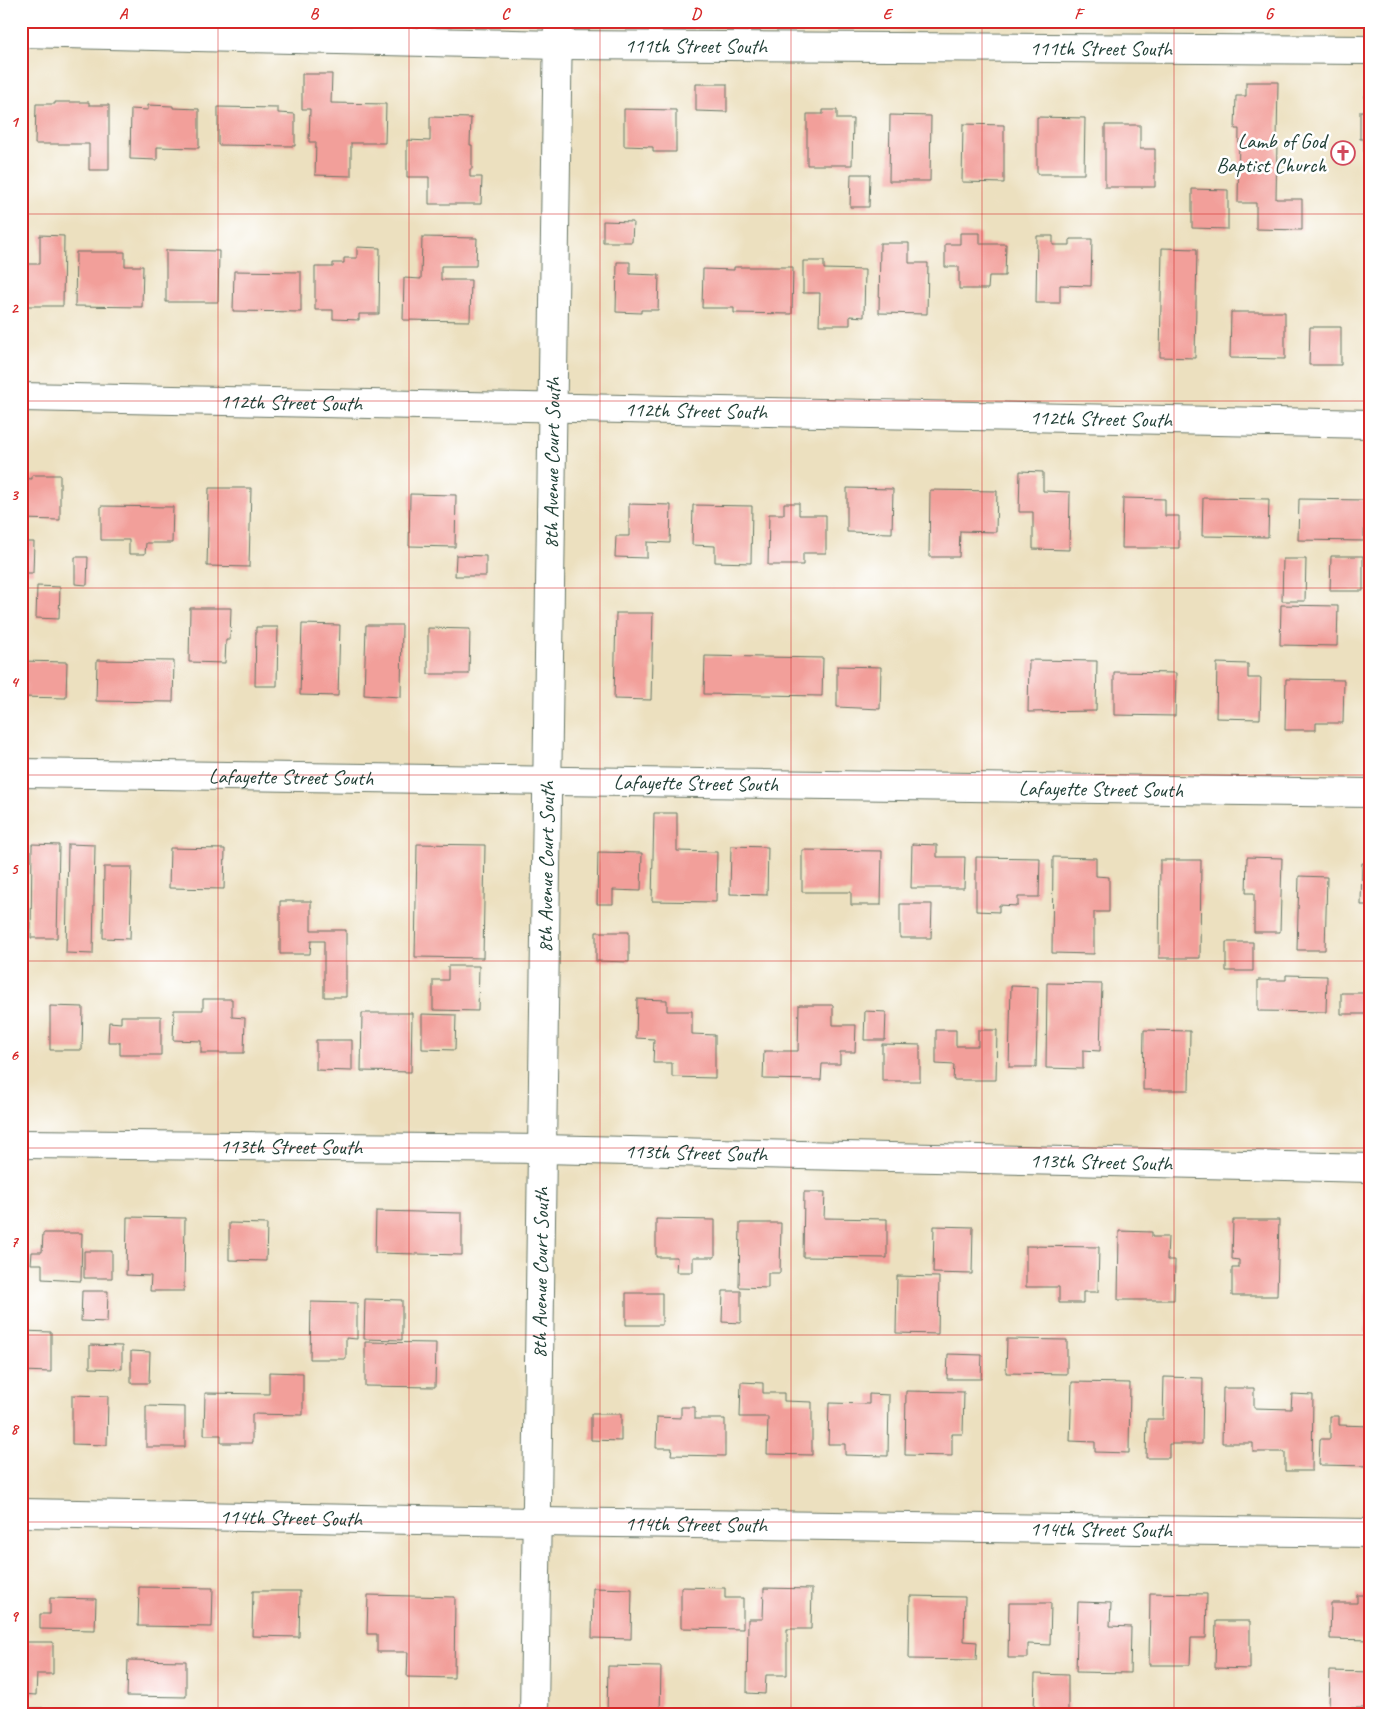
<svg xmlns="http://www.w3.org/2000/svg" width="1392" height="1736" viewBox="0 0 1392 1736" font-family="Caveat,sans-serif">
<rect width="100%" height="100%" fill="#fff"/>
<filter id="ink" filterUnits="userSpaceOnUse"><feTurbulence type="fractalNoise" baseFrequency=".02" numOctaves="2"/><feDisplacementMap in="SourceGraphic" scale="10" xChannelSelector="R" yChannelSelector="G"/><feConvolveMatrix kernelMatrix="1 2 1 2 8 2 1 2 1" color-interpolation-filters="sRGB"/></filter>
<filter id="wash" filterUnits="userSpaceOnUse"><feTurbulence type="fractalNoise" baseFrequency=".0096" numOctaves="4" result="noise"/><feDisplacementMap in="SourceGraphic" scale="20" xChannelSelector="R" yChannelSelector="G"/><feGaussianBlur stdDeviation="1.12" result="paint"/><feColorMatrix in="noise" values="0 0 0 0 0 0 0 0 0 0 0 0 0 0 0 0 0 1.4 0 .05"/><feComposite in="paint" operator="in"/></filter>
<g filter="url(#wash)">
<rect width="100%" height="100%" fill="#ece0bf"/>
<g id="blocks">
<path fill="#f29f9a" d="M302,74H332L331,103L386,104L385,143H351V176L315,175L316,142H309L310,109H302Z
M1246,82H1278L1276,199H1302V230L1256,229V203H1238L1239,129H1235L1236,96H1246Z
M696,84H727V112L696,111Z
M1365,95H1371V152H1364V139H1360V111H1365Z
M55,102H89V105H109V170H89V144H35L36,104H55Z
M148,105L173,106V108L199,109V148L157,147V160L130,159L131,109L148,110Z
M218,107L278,108V113L295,114V146L218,145Z
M624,109L676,110V152H653V147L624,146Z
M823,110H837V119H853L852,165H807V114H823Z
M890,115L931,116L930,181H889Z
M430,117L471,118L470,145H472V169H470V177H482L481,204H429V177H407V140L430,141Z
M1037,117L1085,118L1084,174H1037Z
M963,124L1004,125V183L962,182Z
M1105,125H1140V149H1155V187H1105Z
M851,174H870L869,207H850Z
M1192,189L1228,190V229L1192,228Z
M603,221L633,222L632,242H603Z
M960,233H980V244H1006L1005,276H989L988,289H959V267H945V244H960Z
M40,235L64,236L63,306H21V264H40Z
M1037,236H1053V245H1070V239H1092L1091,286L1060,285V303H1036Z
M422,237L477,238L476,266H441V280H471L470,321L403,320L404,278L421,279Z
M880,243H909V263H928L927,314L879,313Z
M357,247L380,248L379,314H359V320L333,319V310H315V267H333V263H344V258H357Z
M1162,248L1197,249L1195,358L1160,357Z
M166,250L219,251L218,302H166Z
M76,252H125V266H143L142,307L75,306Z
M803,261H824V269L865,270L864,317L850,316V325H819L820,293H803Z
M617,262H630V274L659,275L658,310H641V313L616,312Z
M734,267H793L792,314L734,313V308H702L703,269L734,270Z
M234,271L301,272V312L233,311Z
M1231,312H1285V359L1230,358Z
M1310,327H1341V365H1309Z
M1020,471L1043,472V491L1070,492L1069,550L1033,549V512H1019Z
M32,475H60V520L21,519V478L32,479Z
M209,488H251L249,567L207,566Z
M847,488L893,489L892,533L847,532Z
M930,490L997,491L996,532L960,531L959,557H929Z
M410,494L456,495L455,547L409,546Z
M1123,498L1165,499V516H1179V548H1122Z
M1203,498L1269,499L1268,537L1202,536Z
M1299,499L1365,500L1364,541L1298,540Z
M784,503H799V515H826V553H803V565H768L769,514H784Z
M629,504L671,505L670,543L647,542V558L615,557L616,536H629Z
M693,505L752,506L751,563L715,562V546L692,545Z
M101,506L173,507L172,543H146L145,554H129V540H101Z
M21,542H34L33,573H21Z
M456,555L486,556V576H455Z
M1331,556H1363V591H1330Z
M75,557H88L87,585L75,584Z
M1283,559H1306L1305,601H1282Z
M37,586L60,587L59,619L36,618Z
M1281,605L1338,606L1337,646L1280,645Z
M190,608H231L230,640H226L225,663L189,662Z
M616,613H653L651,700L614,699Z
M302,624L340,625L338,696L300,695Z
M366,625H402L401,697L364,695Z
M256,627H278L277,686H255Z
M428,628L470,629L469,674H428Z
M705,656L823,658L822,696L704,694Z
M97,660L174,661L173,702L96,701Z
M1029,660L1097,661L1096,711L1028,712Z
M21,661L67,662L66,698L21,697Z
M1217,663L1248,664V678H1261L1260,719L1216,718Z
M837,666L881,667L880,709L837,707Z
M1114,672L1176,673L1175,716L1114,715Z
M1286,679L1344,680L1343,723H1316V730H1285Z
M654,813H677V851L717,852L716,902L652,901Z
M32,844L59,845L57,938H31Z
M68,844L95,845L93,954L66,953Z
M417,844L485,845L483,958L415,957Z
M912,844L937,845V857H965L964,888H911Z
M731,846L768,847L767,895L730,894Z
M170,848L225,849L224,889L169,888Z
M802,850L882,851L881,905H851V892H802Z
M598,852L642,853L641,891L613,890V904H597Z
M976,857L1040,858L1039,897H1018V906L999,905V912L976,911Z
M1053,857L1096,858V876L1109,877V912H1094V954L1052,953Z
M1247,857L1282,858L1280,932H1254V893H1246Z
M1160,860H1201L1200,958H1159Z
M1362,863L1371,864V905H1361Z
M104,867H132L130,939L103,938Z
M1299,876L1327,877L1325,950H1297Z
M280,901H311V930H346V997H324V941H311L310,954H280Z
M900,904H932L931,938H900Z
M596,932H629V962L596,961Z
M1226,942H1253V971H1226Z
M448,966H479L478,1011L433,1010V980H448Z
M1286,975L1327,976L1326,1012L1258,1011V980H1286Z
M1047,983L1102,984L1100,1051L1083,1050V1069L1046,1068Z
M1011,986L1038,987L1036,1067H1009Z
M1341,993H1371V1056H1368L1369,1014H1341Z
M203,999H232V1017L245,1018L244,1053H201V1041L173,1040L174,1010H203Z
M637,999L667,1000V1011H692V1034L715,1035V1078L672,1077V1063H653L654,1039L636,1038Z
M799,1005H833V1025H856L855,1052H840V1064H822L821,1080L763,1079L764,1051H798Z
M50,1006L83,1007L82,1050H50Z
M865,1011L886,1012L885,1040H864Z
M362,1013H412L411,1072L361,1071Z
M422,1014L456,1015L455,1050L422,1049Z
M121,1016H161V1055H120V1042H108L109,1022L121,1023Z
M936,1030H956V1046H978V1030H997L996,1080H953L954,1065L936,1064Z
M1144,1030L1190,1031L1189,1090H1143Z
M316,1040H352V1071L316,1070Z
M882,1044L920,1045V1081H882Z
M804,1192H825L824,1218L887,1219V1258L803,1257Z
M376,1211L462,1213V1255L375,1253Z
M127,1217L185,1218L184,1291H150L151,1276L126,1275Z
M656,1219L715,1220V1257H693V1272H676L677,1257H656Z
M1233,1220H1279L1277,1296H1232V1268H1239V1260L1232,1259Z
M229,1223L267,1224L266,1261L229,1260Z
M740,1223H781L780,1273H768V1288L739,1287Z
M934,1226L973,1227L972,1274L933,1273Z
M1119,1231L1152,1232V1237H1168L1167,1260H1175L1174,1300H1118Z
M1367,1231H1371V1333H1365Z
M43,1233H82L81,1281L42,1279V1264H31L32,1252H42Z
M1026,1246L1099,1247L1098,1292H1083V1303H1059V1287H1026Z
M84,1251H112V1278H84Z
M897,1276L939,1277L938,1334L896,1333Z
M82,1291H108L107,1322L81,1321Z
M723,1291H741V1323L722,1322Z
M626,1293H662V1325H626Z
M365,1299L402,1300V1340L364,1339Z
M311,1302L357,1303V1339L346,1338V1359H310Z
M21,1331L51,1332V1372L21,1371Z
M1007,1339L1067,1340V1374L1006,1373Z
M365,1342L436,1343L435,1387L365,1386Z
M90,1345L122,1346V1369L90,1368Z
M131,1351L150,1352L149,1383H131Z
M948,1354L982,1355L981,1379H947Z
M269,1372L303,1373V1415L252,1414V1443H221V1435H204L205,1393L269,1394Z
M1164,1377L1203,1378L1202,1444H1169V1458H1146L1147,1419H1163Z
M741,1382L763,1383V1393H784V1401L812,1402V1455L767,1454L768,1417H740Z
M1072,1382L1130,1383L1129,1453L1095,1452V1442L1070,1441Z
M1223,1388H1254V1408L1291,1409L1292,1394L1313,1395L1312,1471H1285V1452H1253V1443H1222Z
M906,1391L964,1392L963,1434H952V1456L905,1455Z
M869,1394L889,1395L888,1456L845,1455V1444H828L829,1403L869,1404Z
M72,1395L108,1396L107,1445L72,1444Z
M146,1406L185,1407V1447H146Z
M681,1407H695V1419H725V1456L671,1455L672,1448H656L657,1417L681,1418Z
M591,1414H621V1441L591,1440Z
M1330,1416H1339V1425L1371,1426V1466L1319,1465L1320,1439H1330Z
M139,1587L213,1588L212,1627L138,1626Z
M681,1587L725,1588V1598H743V1629L681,1628Z
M593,1588L632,1589L631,1639L592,1638Z
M764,1588L812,1589L811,1629H787V1675H766L765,1694L747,1693L748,1619H763Z
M253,1591H300L299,1637L252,1636Z
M1150,1593L1207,1594L1206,1638H1191L1190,1665H1149Z
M368,1595L455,1597L454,1678L407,1677L408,1652H377V1634H367Z
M1357,1595H1371V1640L1330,1639L1331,1603H1357Z
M910,1596L965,1597L964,1641L977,1642L976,1660L909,1659Z
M50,1598L96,1599L95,1630L40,1629V1614H50Z
M1078,1602L1111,1603L1110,1626L1131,1627L1130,1673L1076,1672Z
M1009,1603H1051L1050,1645L1028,1644V1658H1008Z
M1216,1621H1250V1669L1215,1668Z
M21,1642H53V1674H37L36,1695L21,1694Z
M128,1660L186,1661V1697L127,1696Z
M608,1666L661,1667L660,1715H607Z
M1330,1671L1371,1672V1708H1329Z
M1035,1674L1068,1675V1712H1034Z
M21,1708H43V1715H21Z"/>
</g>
</g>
<g filter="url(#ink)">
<use href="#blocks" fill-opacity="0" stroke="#677665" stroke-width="1"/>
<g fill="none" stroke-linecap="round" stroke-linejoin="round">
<g stroke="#677665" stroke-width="30">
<g id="minor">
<path id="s1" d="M21,33L558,45L1371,50"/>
<path id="s2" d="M21,773L1371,793"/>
<path id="s3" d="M21,1144L542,1149L1371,1168"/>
<path id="s4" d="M21,1513L537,1522L1371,1533"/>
<path id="s5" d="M534,1715L558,21"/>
</g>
</g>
<g stroke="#677665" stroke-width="30">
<g id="secondary">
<path id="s6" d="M21,397L1371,424"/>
</g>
</g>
<use href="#minor" stroke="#fff" stroke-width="28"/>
<use href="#secondary" stroke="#fff" stroke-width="28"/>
</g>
</g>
<path fill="none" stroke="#d62828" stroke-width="1" stroke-opacity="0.55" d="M218,21V1715M409,21V1715M600,21V1715M791,21V1715M982,21V1715M1174,21V1715M21,214H1371M21,401H1371M21,588H1371M21,775H1371M21,961H1371M21,1148H1371M21,1335H1371M21,1522H1371"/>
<defs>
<g id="church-ring" transform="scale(1.25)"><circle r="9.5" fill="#fff" stroke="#d1495b" stroke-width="1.5"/><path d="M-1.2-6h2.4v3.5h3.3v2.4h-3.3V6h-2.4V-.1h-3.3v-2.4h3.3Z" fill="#d1495b"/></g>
</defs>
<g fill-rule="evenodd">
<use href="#church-ring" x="1343" y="153"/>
</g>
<g text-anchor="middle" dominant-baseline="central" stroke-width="5" stroke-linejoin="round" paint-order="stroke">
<g font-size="21" fill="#1f3d34" stroke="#fff">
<text stroke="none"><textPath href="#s1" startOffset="675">111th Street South</textPath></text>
<text stroke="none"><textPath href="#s1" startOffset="1080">111th Street South</textPath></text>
<text stroke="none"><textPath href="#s6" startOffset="270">112th Street South</textPath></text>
<text stroke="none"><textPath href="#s6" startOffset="675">112th Street South</textPath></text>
<text stroke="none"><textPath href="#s6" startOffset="1080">112th Street South</textPath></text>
<text stroke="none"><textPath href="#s5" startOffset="1252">8th Avenue Court South</textPath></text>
<text stroke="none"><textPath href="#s2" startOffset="270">Lafayette Street South</textPath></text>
<text stroke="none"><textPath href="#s2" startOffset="675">Lafayette Street South</textPath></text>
<text stroke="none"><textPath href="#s2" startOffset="1080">Lafayette Street South</textPath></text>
<text stroke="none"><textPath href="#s5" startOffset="848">8th Avenue Court South</textPath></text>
<text stroke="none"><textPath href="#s3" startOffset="270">113th Street South</textPath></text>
<text stroke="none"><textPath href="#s3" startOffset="675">113th Street South</textPath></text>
<text stroke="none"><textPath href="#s3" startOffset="1080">113th Street South</textPath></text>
<text stroke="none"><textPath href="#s5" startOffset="442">8th Avenue Court South</textPath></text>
<text stroke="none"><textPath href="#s4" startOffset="270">114th Street South</textPath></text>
<text stroke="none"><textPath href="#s4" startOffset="675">114th Street South</textPath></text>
<text stroke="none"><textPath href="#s4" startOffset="1080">114th Street South</textPath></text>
</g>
<g font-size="21" fill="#1f3d34" stroke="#fff" text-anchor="end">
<text x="1326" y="141">Lamb of God<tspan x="1326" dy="24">Baptist Church</tspan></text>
</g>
</g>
<rect width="1392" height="1736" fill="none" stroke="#fff" stroke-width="55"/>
<rect x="28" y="28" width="1336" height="1680" fill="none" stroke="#d62828" stroke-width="2"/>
<g font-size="16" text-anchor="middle" font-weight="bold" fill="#d62828">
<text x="123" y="19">A</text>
<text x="314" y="19">B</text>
<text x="505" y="19">C</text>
<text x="696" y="19">D</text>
<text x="887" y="19">E</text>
<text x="1078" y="19">F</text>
<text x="1269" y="19">G</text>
<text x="14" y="127">1</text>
<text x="14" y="313">2</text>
<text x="14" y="500">3</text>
<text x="14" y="687">4</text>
<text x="14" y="874">5</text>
<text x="14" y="1060">6</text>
<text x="14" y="1247">7</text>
<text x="14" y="1434">8</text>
<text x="14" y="1621">9</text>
</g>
</svg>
